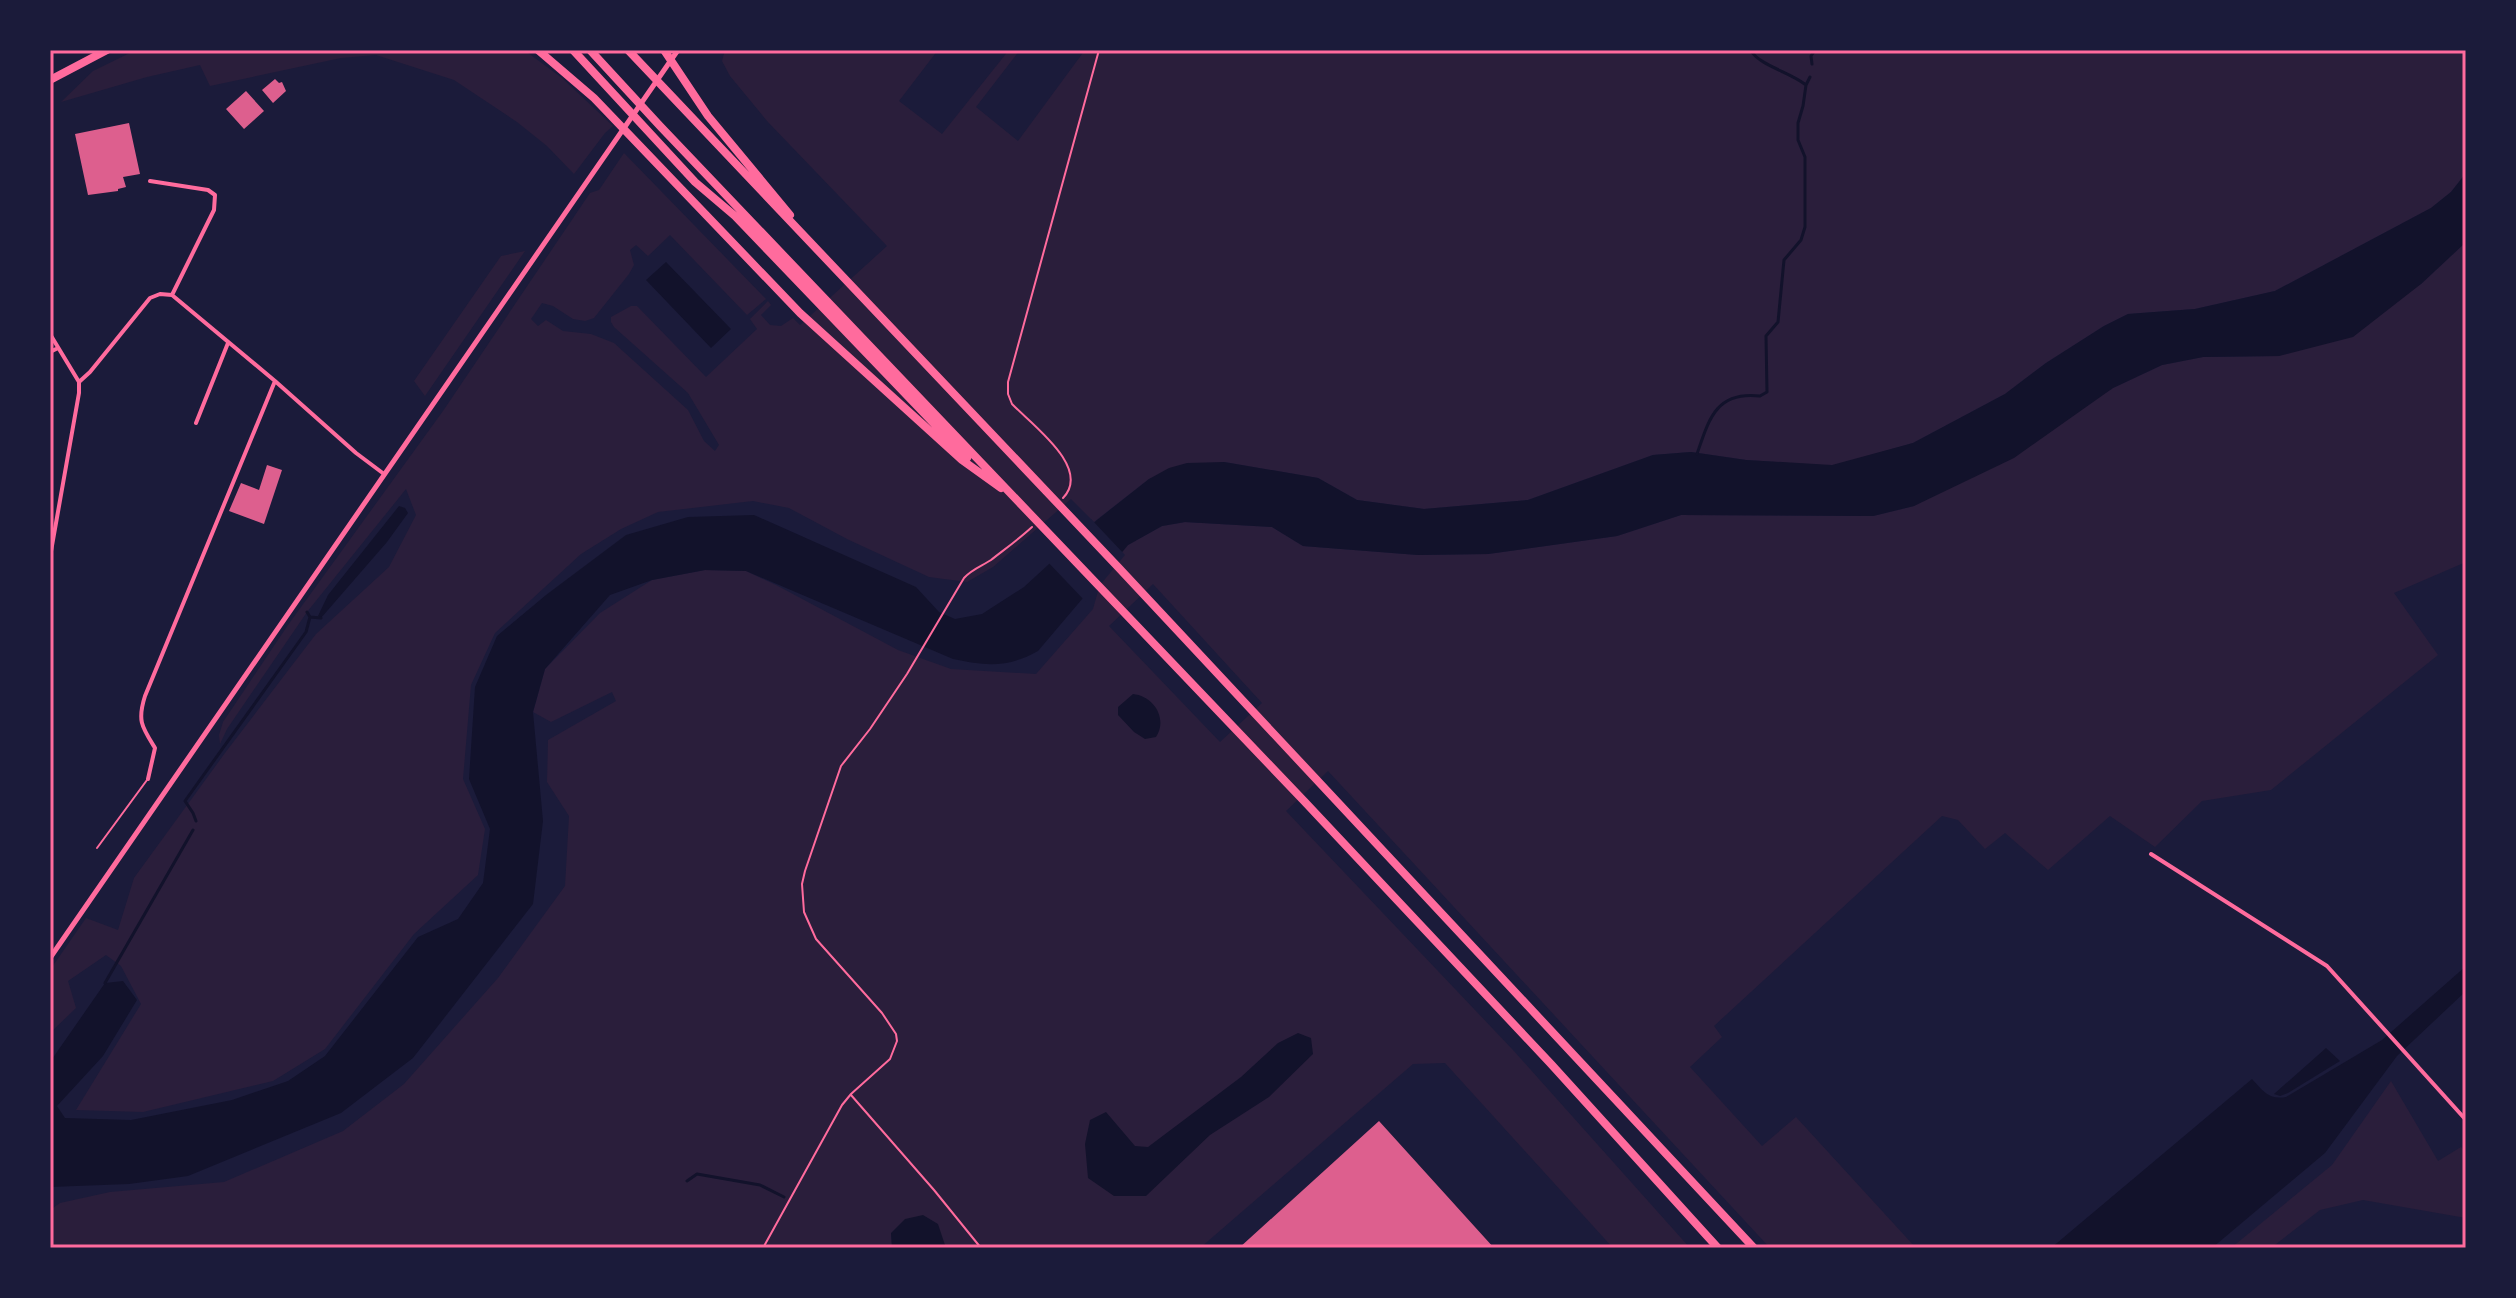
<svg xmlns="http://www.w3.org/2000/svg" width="2516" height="1298" viewBox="0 0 2516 1298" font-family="Spectral,serif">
<rect width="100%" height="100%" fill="#1b1b3a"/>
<path fill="#2a1e3b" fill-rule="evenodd" d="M136,50H524L562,78L613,126L605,133L574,174L547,146L517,122L454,80L376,55L341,58L210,86L200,65L147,77L61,102L93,71Z
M725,50H938L899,101L942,134L1009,50H1020L976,107L1018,141L1085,50H2466V173L2451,192L2431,208L2275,291L2195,309L2128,314L2104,326L2046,363L2005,394L1913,443L1832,466L1746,460L1691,452L1653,455L1528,500L1424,509L1357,500L1318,478L1224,462L1149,479L1094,522L1071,499L993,567L967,582L929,577L847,539L789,508L753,501L658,512L621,529L581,554L495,633L471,685L463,779L485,829L478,875L414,934L325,1049L273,1081L143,1112L76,1110L141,1004L121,966L106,955L68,981L76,1008L50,1033V970L86,918L118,930L134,878L225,753L316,634L389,567L416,515L406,489L307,612L227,729L220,744L219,735L223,722L288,625L443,411L590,193L599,190L624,153L766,299L747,315L670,235L648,256L636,245L630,250L634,265L629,274L594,318L585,321L573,319L553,306L542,303L531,319L538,326L546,320L563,331L591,334L614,343L688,410L704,441L715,451L719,445L688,393L614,327L611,322V317L631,306H637L706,377L757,329L750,319L768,301L771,305L761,315L770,325L781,326L793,318L800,325L887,246L767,121L730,76L722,61Z
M2466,242V562L2394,593L2438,655L2271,790L2202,801L2155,847L2110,816L2048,870L2005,833L1985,849L1958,820L1942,816L1714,1026L1722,1037L1690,1067L1762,1146L1796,1117L1916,1248H1770L1328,771L1286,811L1513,1050L1690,1248H1613L1445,1063L1413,1064L1200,1248H942L945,1245L891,1233L892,1248H50V1210L60,1203L110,1192L224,1182L343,1131L404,1084L498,978L565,886L569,816L547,782L548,740L616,701L612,692L551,722L533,712L545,669L600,613L652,580L705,570L746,571L776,585L898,650L951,669L1036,674L1093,609L1102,577L1128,545L1162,526L1185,522L1272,527L1303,546L1418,555L1488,554L1617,536L1681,515L1873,516L1914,506L2113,388L2162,365L2203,357L2279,356L2421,284ZM1153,584L1262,703L1220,742L1109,626Z
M525,251L425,396L414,381L501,256Z
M2391,1081L2438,1161L2461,1147L2466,1152V1218L2363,1200L2320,1210L2271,1248H2231L2332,1165Z"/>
<path fill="#12122b" d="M2466,173V242L2421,284L2353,337L2279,356L2203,357L2162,365L2113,388L2014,458L1914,506L1873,516L1681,515L1617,536L1488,554L1418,555L1303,546L1272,527L1185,522L1162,526L1128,545L1038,651C1008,668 986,666 953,659L746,571L705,570L652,580L610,595L545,669L533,712L543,821L533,904L413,1058L341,1113L188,1176L129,1184L50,1187V1062L105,983L123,981L137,1000L103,1056L57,1106L65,1118L131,1120L232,1100L288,1081L325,1056L418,937L458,919L483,883L490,829L469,779L475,687L497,636L546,595L626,535L688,517L754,515L916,587L939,612L955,619L982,614L1024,587L1097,520L1149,479L1169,468L1187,463L1224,462L1318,478L1357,500L1424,509L1528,500L1653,455L1691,452L1746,460L1832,465L1913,443L2005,394L2046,363L2104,326L2128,314L2195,309L2275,291L2431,208L2451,192Z
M666,262L731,329L711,348L646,280Z
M399,506L405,508L408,513L387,542L321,618L318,616L328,595Z
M1133,694C1154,696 1168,719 1156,737L1145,739L1134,732L1118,715V707Z
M2466,966V991L2397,1056L2325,1153L2212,1248H2051L2252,1079C2263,1091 2269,1100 2286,1097L2382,1040Z
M1298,1033L1311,1038L1313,1054L1269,1097L1210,1135L1146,1196H1114L1088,1178L1085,1144L1090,1120L1106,1112L1135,1146L1148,1147L1241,1077L1278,1043Z
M2326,1048L2340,1061L2288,1093L2280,1096L2274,1094Z
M923,1215L938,1224L945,1245L942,1248H892L891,1233L905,1219Z"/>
<path fill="#1b1b3a" d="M1091,519L1125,555L1086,602L1046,560Z"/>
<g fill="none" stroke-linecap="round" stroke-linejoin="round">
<path stroke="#12122b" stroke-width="3" d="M1812,64L1811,56L1815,50
M1806,85L1810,77
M1697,454C1709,419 1716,391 1760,396L1767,392L1766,336L1778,322L1784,260L1801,240L1805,227V157L1798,140V123L1803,106L1806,85C1790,72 1761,66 1751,51
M310,617L321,618
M196,821L193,813L185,801L306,632L310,617L307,612
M105,983L193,830
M687,1181L697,1174L760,1185L784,1197"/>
</g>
<path fill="#dd5f8e" d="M275,79L279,83L282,82L286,91L273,103L262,90Z
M246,91L264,111L244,129L226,109Z
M129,123L140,174L123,177L126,187L118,189V191L88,195L75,134Z
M267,465L282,470L264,524L229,511L241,483L259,490Z
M1379,1121L1494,1248H1239Z"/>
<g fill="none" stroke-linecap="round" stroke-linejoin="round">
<path stroke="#ff6b9d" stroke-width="2" d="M1063,498C1092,468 1032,425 1012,404L1008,394V382L1099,50
M851,1095L934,1190L981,1248
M763,1248L842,1105L851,1094L890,1059L897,1041L896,1034L882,1013L816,939L804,912L802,884L805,871L841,766L870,729L907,674L964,578C972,569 982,566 991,560C1005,549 1019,539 1032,527"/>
<path stroke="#ff6b9d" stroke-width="2" d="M97,848L147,780"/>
<path stroke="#ff6b9d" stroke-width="4" d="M150,181L208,190L215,195L214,210L172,295
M172,295L275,381L356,453L384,474
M50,334L79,382
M50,352L58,348
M196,423L228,343
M50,557L79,393V382L90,372L150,298L160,294L172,295
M148,779L155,748C142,727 137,721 145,696L275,381
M2151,854L2327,966L2466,1120"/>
<path stroke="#ff6b9d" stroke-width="5" d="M50,958L678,50"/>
<path stroke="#ff6b9d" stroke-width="8" d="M538,50L594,98L800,313L962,460L1001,488
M573,50L695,182L735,216L967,458
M590,50L660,126L1304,801L1551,1064L1718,1248
M628,50L1118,567L1754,1248
M664,50L708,116L790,215
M50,80L107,50"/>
</g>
<rect width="2516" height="1298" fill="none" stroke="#1b1b3a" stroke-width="104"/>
<rect x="52" y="52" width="2412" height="1194" fill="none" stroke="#ff6b9d" stroke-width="3"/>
</svg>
